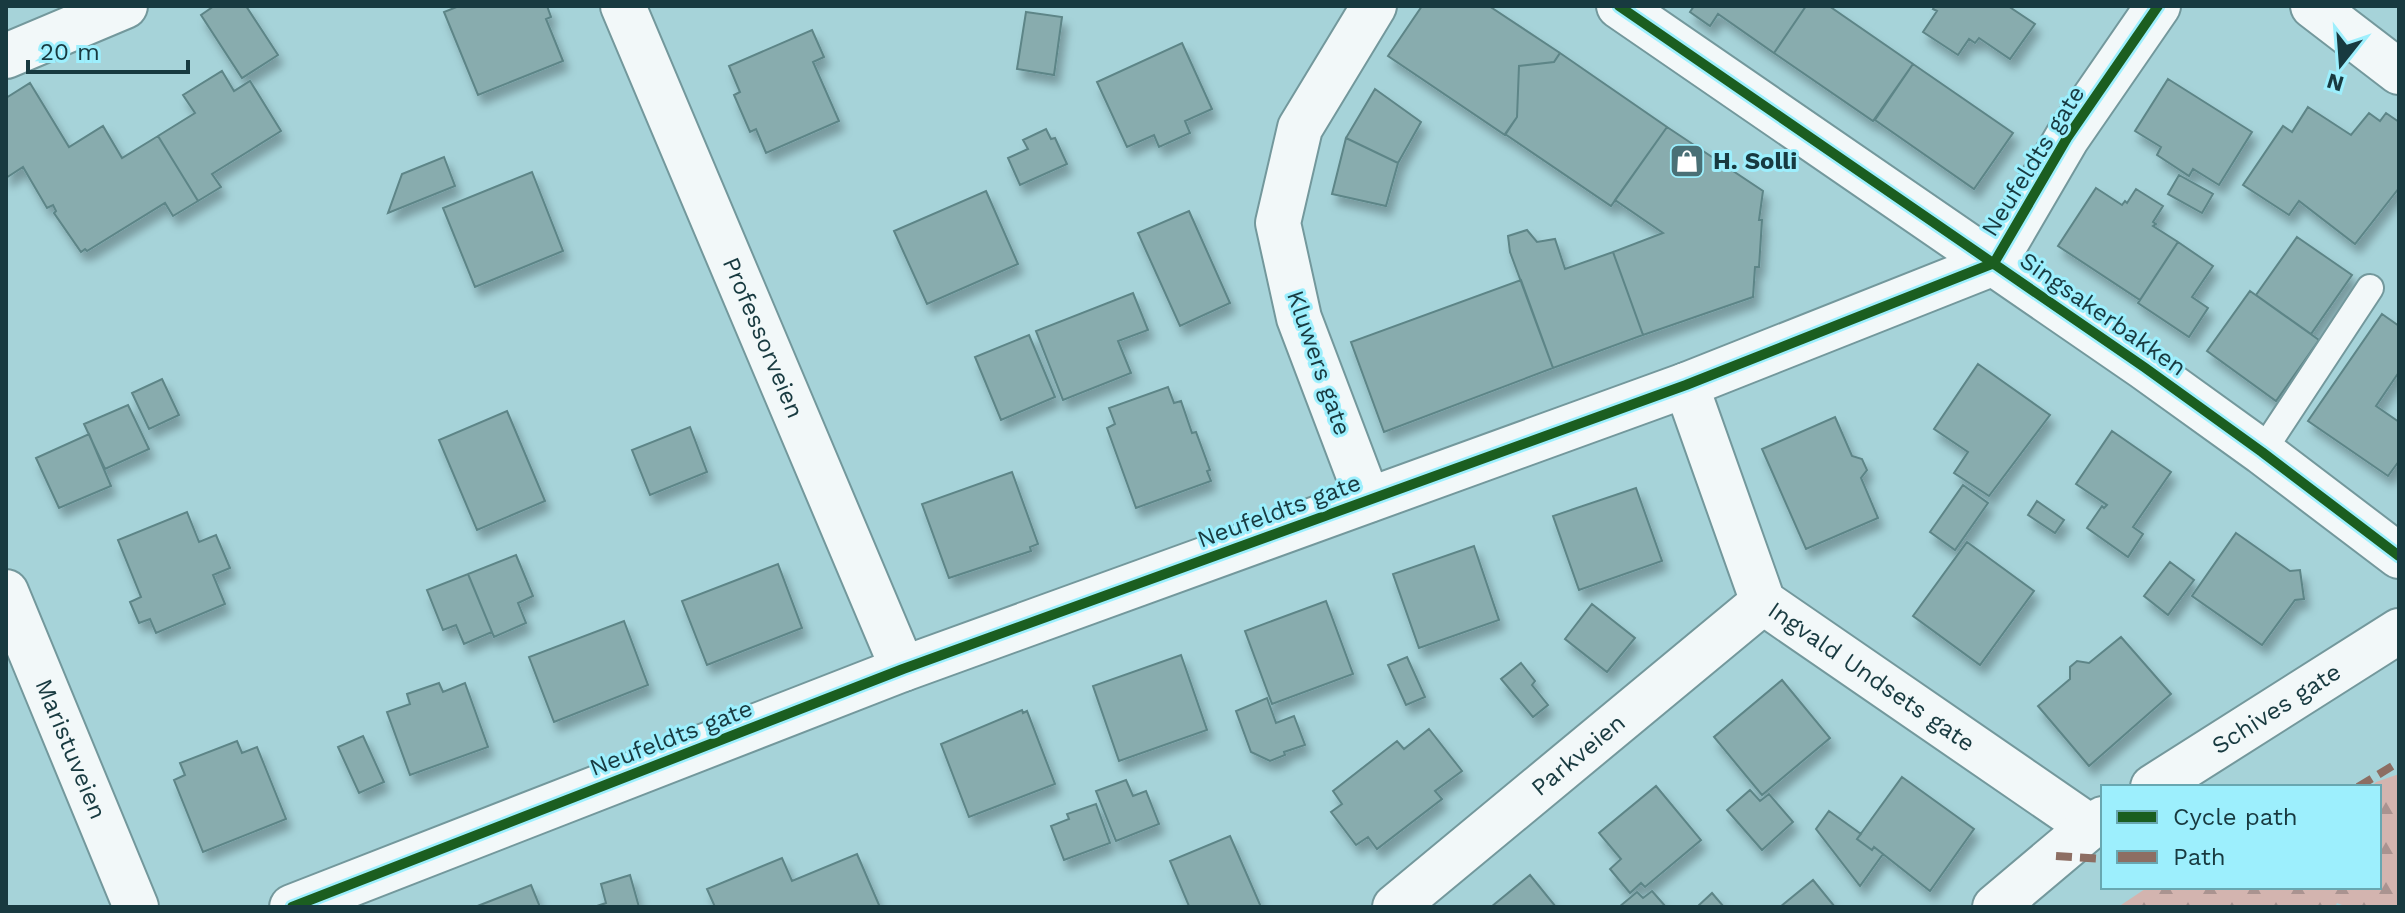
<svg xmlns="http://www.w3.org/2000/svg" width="2405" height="913" viewBox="0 0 2405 913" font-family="'Work Sans',sans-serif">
<defs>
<pattern id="forest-firs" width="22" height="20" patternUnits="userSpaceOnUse" patternTransform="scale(2)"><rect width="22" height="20" fill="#d3b4af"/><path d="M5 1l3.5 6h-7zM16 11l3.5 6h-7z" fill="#aa9390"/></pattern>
<filter id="shadow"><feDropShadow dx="5" dy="9" stdDeviation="4" flood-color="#0004"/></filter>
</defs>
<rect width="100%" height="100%" fill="#a6d3d9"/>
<path fill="url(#forest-firs)" d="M2399,774V907H2347L2337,903L2335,907H2118L2148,887H2379V787H2371L2376,782Z"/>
<path fill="#88acae" stroke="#5d8587" stroke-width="2" filter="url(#shadow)" d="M214,6H246L278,55L242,78L201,15Z
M459,6H547L551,17L546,19L563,61L478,95L444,12Z
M1422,6H1489L1560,53L1554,62L1519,66L1517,117L1505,135L1388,56Z
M1694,6H1806L1774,53L1718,14L1710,26L1690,12Z
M1806,6H1829L1913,64L1873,121L1774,53Z
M1935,6H2008L2035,24L2010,59L1979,38L1975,43L1969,39L1958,55L1923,32L1937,11L1933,9Z
M1026,12L1062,17L1054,75L1017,69Z
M812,30L824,57L813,62L839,121L766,153L756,129L750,132L734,95L740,92L729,66Z
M1182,43L1212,109L1185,121L1190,133L1159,147L1154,135L1127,147L1097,82Z
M1560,53L1667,127L1611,206L1505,134L1517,117L1519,66L1554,62Z
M1913,64L2013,133L1974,189L1875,120Z
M222,71L234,91L250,81L281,131L212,174L221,187L198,201L158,136L195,113L183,95Z
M2168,79L2252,132L2219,185L2193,169L2189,176L2157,155L2161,147L2135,131Z
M30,83L69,147L103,126L122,158L158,136L198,201L173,216L165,203L87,251L85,249L81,252L54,213L56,211L53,205L47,208L23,167L6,178V98Z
M1375,89L1421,122L1398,163L1346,138Z
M2308,107L2351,135L2369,113L2380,121L2386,113L2399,122V188L2355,244L2299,201L2289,215L2243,185L2283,126L2292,132Z
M1667,127L1763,191L1759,220H1762L1759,267H1755L1753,297L1643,335L1613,252L1663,233L1615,200Z
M1046,129L1051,139L1055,138L1067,164L1020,185L1008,158L1028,149L1023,140Z
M1346,138L1398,163L1386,206L1332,194Z
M444,157L455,186L388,213L402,174Z
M532,172L563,251L475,287L443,208Z
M2179,175L2213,194L2202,213L2168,194Z
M2096,188L2122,205L2125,201L2127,203L2136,189L2163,206L2153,222L2156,224L2153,226L2178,242L2140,300L2058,246Z
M986,191L1018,264L927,304L894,231Z
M1189,211L1230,303L1180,326L1138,233Z
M1527,230L1537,242L1555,239L1565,269L1613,252L1643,335L1553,368L1510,252L1508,236Z
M2297,237L2352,275L2311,334L2256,295Z
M2178,242L2213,266L2192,297L2208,308L2189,337L2138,303Z
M1521,280L1553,368L1384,432L1351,342Z
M2250,291L2319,340L2276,401L2207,351Z
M1133,293L1148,330L1118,341L1131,373L1063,400L1036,331Z
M2382,314L2399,326V372L2376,406L2399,422V461L2388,476L2308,421Z
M1029,335L1055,397L1001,420L975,357Z
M1978,364L2050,415L1989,496L1954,473L1968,452L1934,429Z
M162,379L179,415L149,429L132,393Z
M1168,387L1174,403L1181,401L1192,433L1196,432L1210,470L1207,471L1211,481L1136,508L1107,428L1115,424L1109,408Z
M128,405L149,449L105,469L84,424Z
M507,411L545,501L477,530L439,440Z
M1835,417L1852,456L1862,459L1867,470L1861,478L1878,518L1806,549L1762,449Z
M690,427L707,472L650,495L632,450Z
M2112,431L2171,472L2133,527L2143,534L2128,557L2087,528L2102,506L2104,508L2107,505L2076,484Z
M89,434L111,486L59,508L36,458Z
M1012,472L1038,544L1030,547L1031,551L949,578L922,504Z
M1963,485L1988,503L1955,550L1930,532Z
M1636,488L1662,561L1579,590L1553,516Z
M2037,501L2064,520L2055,533L2028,515Z
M187,512L199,542L216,535L230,568L213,575L225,604L156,633L150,619L139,623L130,602L141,597L118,540Z
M2236,533L2290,571L2300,570L2304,599L2295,600L2262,645L2192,596Z
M1967,542L2034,591L1980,665L1913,616Z
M1474,546L1499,620L1419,648L1393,574Z
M516,555L533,596L518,603L526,623L494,637L468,574Z
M2170,562L2194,580L2168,615L2144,596Z
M778,564L802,628L707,665L682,601Z
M468,574L492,632L464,644L456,625L443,630L427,590Z
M1326,601L1353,674L1272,704L1245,631Z
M1592,604L1635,638L1607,672L1565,639Z
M624,621L648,685L554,722L529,657Z
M2121,637L2171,694L2089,766L2038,706L2070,679V667L2077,661L2089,663Z
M1181,655L1207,730L1119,761L1093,686Z
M1407,657L1425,697L1406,705L1388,665Z
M1521,663L1535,681L1532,685L1548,705L1533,717L1501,679Z
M1782,680L1830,738L1762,795L1714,737Z
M439,683L443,692L465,683L488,747L410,775L387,712L410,704L407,694Z
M1267,698L1276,723L1294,716L1305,745L1284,752L1285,755L1270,761L1251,752L1236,711Z
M1022,710L1023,713L1027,711L1055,784L969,817L941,744Z
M1429,729L1462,771L1435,791L1442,799L1377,849L1368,837L1356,845L1331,812L1342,804L1333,791L1397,741L1404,749Z
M363,736L384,782L359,793L338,747Z
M237,741L242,753L257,747L286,819L203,852L174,780L185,775L180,763Z
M1902,777L1974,829L1930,891L1874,847L1872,850L1857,839Z
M1126,780L1133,796L1146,791L1159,824L1116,841L1096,791Z
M1656,786L1701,840L1645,887L1641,883L1630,893L1610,869L1621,859L1599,833Z
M1750,790L1760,801L1769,794L1793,822L1762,850L1727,810Z
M1096,804L1110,843L1064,860L1051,826L1069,819L1067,814Z
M1829,811L1861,834L1857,839L1872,850L1874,847L1883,854L1860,886L1816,829Z
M1230,836L1261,907H1185L1189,906L1170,861Z
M857,854L879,905L876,907H715L707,889L782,858L792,881Z
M630,875L639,907H594L606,903L601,884Z
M1530,875L1556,907H1491Z
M1813,880L1835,907H1780Z
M531,885L540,907H475Z
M1652,891L1666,907H1619L1637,892L1643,898Z
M1712,893L1724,907H1697Z"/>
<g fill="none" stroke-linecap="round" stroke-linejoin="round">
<g stroke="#73989c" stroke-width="30">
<path id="lane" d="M2262,452L2370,288"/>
</g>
<g stroke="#73989c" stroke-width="48">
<g id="street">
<path id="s1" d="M623,6L903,669"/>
<path d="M1619,6L2144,367L2262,452L2399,556"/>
<path d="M6,56L125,6"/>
<path id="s2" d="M1686,385L1763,602L2090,827"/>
<path d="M1368,500L1299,318L1278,223L1300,128L1374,6"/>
<path id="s3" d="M6,592L136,907"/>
<path id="s4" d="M2153,787L2399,631"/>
<path d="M292,907L903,669L1686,385L1994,263L2067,138L2158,6"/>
<path id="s5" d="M1395,907L1763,602"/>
<path d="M1995,907L2090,827L2103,819"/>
</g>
</g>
<g stroke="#73989c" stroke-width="48">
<path id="secondary" d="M2313,6L2399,72"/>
</g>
<use href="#lane" stroke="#f2f8f9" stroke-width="26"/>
<use href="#street" stroke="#f2f8f9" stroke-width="44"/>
<use href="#secondary" stroke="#f2f8f9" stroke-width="44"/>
<path stroke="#8d6e63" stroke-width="8" stroke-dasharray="16 8" stroke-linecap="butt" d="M2358,787L2399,762
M2056,856L2103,859"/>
<g stroke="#9deffd" stroke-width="15">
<path id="cycleway" d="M1619,6L2144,367L2262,452L2399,556
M292,907L903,669L1686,385L1994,263L2067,138L2158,6"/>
</g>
<use href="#cycleway" stroke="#1b5e20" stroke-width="10"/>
</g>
<defs>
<g id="shop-square" transform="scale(1.8)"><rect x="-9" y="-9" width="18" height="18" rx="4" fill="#4a7076" stroke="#9deffd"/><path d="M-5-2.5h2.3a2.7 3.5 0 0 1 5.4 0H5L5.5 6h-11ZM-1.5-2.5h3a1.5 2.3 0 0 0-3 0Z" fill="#fff"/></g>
</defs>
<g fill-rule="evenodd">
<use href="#shop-square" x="1687" y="161"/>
</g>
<g text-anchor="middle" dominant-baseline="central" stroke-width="6" stroke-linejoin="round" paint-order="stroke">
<g font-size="24" font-weight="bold" fill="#183a40" stroke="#9deffd" text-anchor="start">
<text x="1713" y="161">H. Solli</text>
</g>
<g font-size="24" fill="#183a40" stroke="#9deffd">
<text transform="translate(2033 161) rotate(-58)">Neufeldts gate</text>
<text transform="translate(2103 314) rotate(35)">Singsakerbakken</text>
<text stroke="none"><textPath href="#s1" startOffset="360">Professorveien</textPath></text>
<text transform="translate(1319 363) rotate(71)">Kluwers gate</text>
<text transform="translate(1279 511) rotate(-20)">Neufeldts gate</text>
<text stroke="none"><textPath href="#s2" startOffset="362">Ingvald Undsets gate</textPath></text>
<text stroke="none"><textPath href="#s4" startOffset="146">Schives gate</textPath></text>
<text transform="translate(671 738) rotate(-21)">Neufeldts gate</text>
<text stroke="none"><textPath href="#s3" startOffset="170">Maristuveien</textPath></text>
<text stroke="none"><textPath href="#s5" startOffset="238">Parkveien</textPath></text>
</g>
</g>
<rect width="2405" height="913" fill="none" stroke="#183a40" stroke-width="16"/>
<rect x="2101" y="785" width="280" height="104" fill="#9deffd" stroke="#68a7b1" stroke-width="2"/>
<rect x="2117" y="811" width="40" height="12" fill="#1b5e20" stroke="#68a7b1" stroke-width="2"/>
<text x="2173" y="825" font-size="24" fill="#183a40">Cycle path</text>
<rect x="2117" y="851" width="40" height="12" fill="#8d6e63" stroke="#68a7b1" stroke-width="2"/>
<text x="2173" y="865" font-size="24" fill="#183a40">Path</text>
<g transform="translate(2341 64) rotate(197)" stroke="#9deffd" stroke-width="6" paint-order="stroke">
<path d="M0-6L14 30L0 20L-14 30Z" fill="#183a40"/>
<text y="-12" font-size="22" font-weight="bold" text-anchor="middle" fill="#183a40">N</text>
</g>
<path d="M28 60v12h160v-12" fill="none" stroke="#183a40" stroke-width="4"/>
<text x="40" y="60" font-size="24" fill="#183a40" stroke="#9deffd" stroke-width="6" paint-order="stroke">20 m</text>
</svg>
